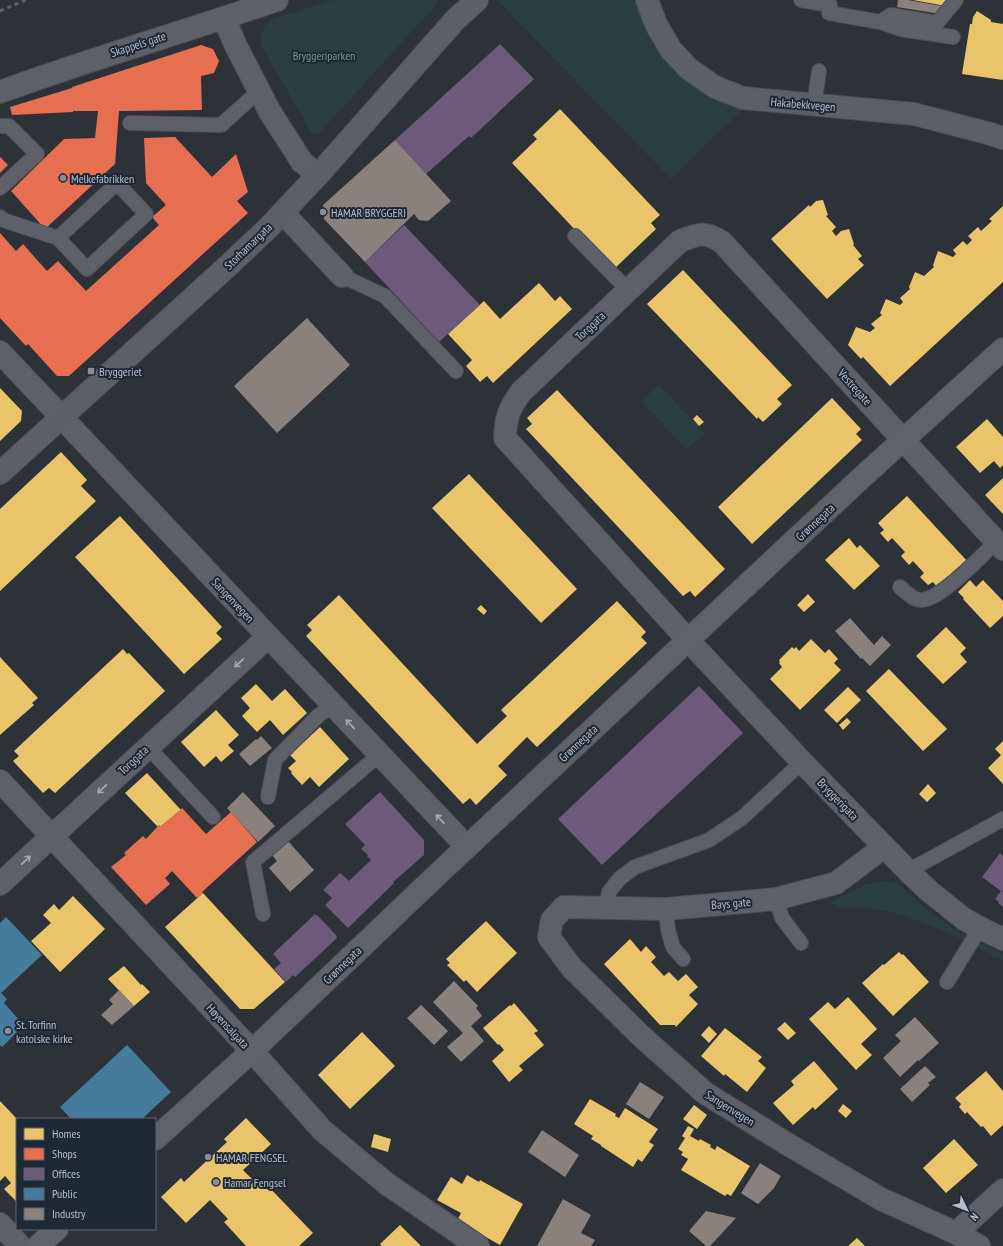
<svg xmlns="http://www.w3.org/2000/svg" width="1003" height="1246" viewBox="0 0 1003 1246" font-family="'PT Sans Narrow',sans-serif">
<rect width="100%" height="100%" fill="#2d3239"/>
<path fill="#2a3d40" d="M334,0H439L432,9L322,130L316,134L311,132L261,45C261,32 262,27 272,19Z
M497,0H631L638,2L651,31L746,106L671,179Z
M659,385L705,433L687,449L641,401Z
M882,881L897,883L927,910L961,933L1003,954V961L957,937L921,922L889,911L858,907H836L831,902L866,884Z"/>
<path fill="#e9c46a" d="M913,0H947L946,6Z
M977,11L991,20V22L1003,24V80L962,74L970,24H972L973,17Z
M560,109L660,215L651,223L656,229L613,270L512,163L537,139L533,135Z
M823,200L828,215L826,216L836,227L832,231L836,236L841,231L849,229L854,244L853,245L862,256L858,259L864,265L827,299L771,239L809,205L810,207L816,201Z
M1003,206V282L890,386L863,357L861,359L848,345L856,327L870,332L875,328L871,324L882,315L880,313L886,299L900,305L903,302L900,298L910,289L909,287L915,272L924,276L934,267L933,265L938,251L953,257L956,254L953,250L963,241L967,245L972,240L968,236L978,227L981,231L992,221L989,219Z
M683,270L792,385L777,399L782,404L763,422L758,417L757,419L647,304Z
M539,283L555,301L560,296L572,309L493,383L487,376L480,382L466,366L472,360L448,334L484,301L500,319Z
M0,388L22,411L21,421L0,441Z
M557,390L725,569L695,597L690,591L683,596L526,429L532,424L527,418Z
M832,398L861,429L856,434L862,440L752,544L718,507Z
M697,415L704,422L699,426L693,419Z
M987,419L1003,437V465L1000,468L994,461L980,473L956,447Z
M61,452L87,480L81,486L96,501L0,591V509Z
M469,474L577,589L541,623L432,508Z
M1003,478V514L985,495Z
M907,496L968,562L939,589L933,582L928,585L920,577L924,573L913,561L909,565L901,556L905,552L892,538L888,542L880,533L884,530L878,523Z
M120,516L222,627L216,633L222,639L184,674L75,557Z
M849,538L857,548L860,545L880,566L854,590L825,560Z
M970,580L976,587L983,580L1003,601V616L990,628L963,599L964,598L958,592Z
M808,594L815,602L804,612L797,605Z
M339,595L477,744L507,716L501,710L617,601L646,632L641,637L647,643L537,747L527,737L498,766L507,775L476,805L470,798L463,804L306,636L312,630L307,625Z
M481,605L487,611L484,615L477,609Z
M946,627L966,648L960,654L967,662L943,684L916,656Z
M811,639L825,653L829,649L838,659L834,663L841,670L800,710L770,679L782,667L779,663L780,662L779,660L792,647L794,649L796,647L799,651Z
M123,649L127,654L129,653L165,691L55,793L49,788L43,793L13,761L19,756L14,751Z
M0,657L38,698L32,703L34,705L0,735Z
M889,669L947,729L923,751L866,691Z
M256,684L272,701L285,689L307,713L283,735L270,720L257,732L242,716L250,708L241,698Z
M848,687L861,700L837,723L824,710Z
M216,710L239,735L228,745L234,751L221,762L216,756L204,767L181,742Z
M847,718L851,722L843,730L839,725Z
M320,727L349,759L319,787L310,777L302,785L291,773L292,772L288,768L296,761L290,755Z
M1003,741V784L988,768L1001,755L995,749Z
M147,773L181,810L160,827L159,825L158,827L125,793Z
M928,784L936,793L927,802L919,794Z
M203,893L285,982L254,1009H240L165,927Z
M73,896L105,929L60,972L31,941L51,923L43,915L54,904L59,910Z
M486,921L517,953L477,992L466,980L464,982L447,965L450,963L446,959Z
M630,939L641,952L646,946L656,957L651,962L664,976L669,972L678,981L686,974L698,987L689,995L698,1004L676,1027L675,1025H660L604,964Z
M899,952L902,955L903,954L929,982L893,1016L862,983L883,964L884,965Z
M124,966L141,985L142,984L150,992L134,1006L108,979Z
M848,997L877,1029L861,1044L872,1055L856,1070L809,1019L828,1002L835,1009Z
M514,1003L538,1031L534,1033L544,1045L519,1066L523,1070L509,1082L492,1061L504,1050L499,1044L498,1045L483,1028L510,1005L511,1006Z
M785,1022L796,1033L788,1040L777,1029Z
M709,1026L717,1034L709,1043L701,1035Z
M725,1028L762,1057L758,1061L766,1068L747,1092L725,1074L724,1076L701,1056Z
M362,1032L395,1066L350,1109L318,1075Z
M814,1061L838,1089L815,1110L813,1107L793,1125L773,1103L794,1085L791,1081Z
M986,1071L1003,1091V1125L991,1136L983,1126L981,1127L967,1112L965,1114L959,1107L961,1104L955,1098Z
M590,1099L616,1114L615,1116L619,1118L625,1108L658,1129L649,1142L654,1145L642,1162L638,1159L633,1167L601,1146V1145L591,1139L593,1136L574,1124Z
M0,1101L17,1119V1202L4,1189L11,1183L5,1176L0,1181Z
M843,1104L852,1111L846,1118L838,1111Z
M694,1105L707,1115L697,1129L683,1119Z
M246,1118L271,1144L243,1170L260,1187L265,1183L313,1233L299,1246H246L224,1222L228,1219L210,1200L186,1223L161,1197L181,1178L184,1182L227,1142L224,1139Z
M688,1126L694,1129L690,1136L699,1141L700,1139L711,1145L710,1147L715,1150L717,1146L750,1166L731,1196L727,1194L725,1196L681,1170L688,1159L681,1155L683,1152L678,1149L685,1138L682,1136Z
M374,1134L391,1139L388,1152L371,1147Z
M954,1139L978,1165L946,1193L923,1168Z
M467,1175L479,1182L480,1180L523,1204L500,1245L457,1221L461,1213L437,1200L451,1177L462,1184Z
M400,1225L421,1246H382L380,1244Z
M857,1238L865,1246H848Z"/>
<path fill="#e76f51" d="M201,45L213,49L219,61L214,73L201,76L202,110L119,111L115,164L45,229L11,191L64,139L95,138L98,111H73V112L12,115L10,107L72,88V87Z
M175,137L212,177L236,154L248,192L237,201L248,213L69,376H57L28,344L26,346L0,318V233L16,251L23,244L47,271L58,261L86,291L159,225L152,217L166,205L146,183L144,138Z
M0,157L8,165L0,173Z
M182,808L206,834L231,812L257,842L202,892L203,893L197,898L172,871L165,878L170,884L146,905L111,867L126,855L124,853L143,836L146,839L159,825L160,827Z"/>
<path fill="#6d597a" d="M500,44L534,79L471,138L469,136L426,174L395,140Z
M404,225L480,305L439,342L365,262Z
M699,686L743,733L602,865L558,819Z
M380,792L424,840V855L393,882L394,883L348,928L325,905L332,898L323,890L340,873L349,881L371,860L367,856L368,855L361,849L365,845L345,824Z
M1000,853L1003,856V907L998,903L999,902L995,899L1001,891L982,877Z
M315,914L316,916L317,915L336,935L337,938L295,977L293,975L286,982L274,969L281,963L273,954Z"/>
<path fill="#457b9d" d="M6,917L42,955L1,993L7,999L4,1003L22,1023L15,1030L17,1032L2,1047L0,1045V923Z
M127,1045L171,1092L142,1119H71L60,1107Z"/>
<path fill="#8a817c" d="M898,0H908L942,6L941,14L897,7Z
M395,140L451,201L428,221L419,220L414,214L365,262L324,219L323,205Z
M307,318L350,365L277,433L234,386Z
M850,618L874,645L882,636L891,645L870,666L862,658L861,659L835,631Z
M261,736L272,748L250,766L239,754L256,739L257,740Z
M243,792L275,826L258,842L227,808Z
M288,841L314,870L290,892L269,868L277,861L272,855Z
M454,981L478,1006L476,1008L482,1016L471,1026L484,1041L461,1062L447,1047L463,1033L433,1002Z
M119,990L134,1006L112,1025L101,1015L113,1004L109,1000Z
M421,1005L448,1031L434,1045L407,1018Z
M915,1017L939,1043L919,1061L918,1060L900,1077L883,1058L901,1041L895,1035Z
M925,1066L936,1077L928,1083L930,1085L912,1102L900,1089Z
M640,1082L664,1097L649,1119L626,1104Z
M542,1130L579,1155L565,1177L528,1152Z
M760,1163L781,1176L774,1188L758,1204L741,1193Z
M563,1199L591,1215L581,1233L595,1240L591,1246H537Z
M706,1211L736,1218L710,1246H706L689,1231Z"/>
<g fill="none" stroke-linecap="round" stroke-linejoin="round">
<g stroke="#4a4e54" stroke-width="16">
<path id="service" d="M801,0L830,5L829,13L880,22L900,29L953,37
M880,22L891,15L937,23L956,0
M814,105L819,71
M130,123L221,125L259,91
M0,126H9L37,154L0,188
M0,217L3,220L58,238L87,269L146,214L117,183L58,238
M575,236L628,290
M342,276L385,296L456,371
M900,587C906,592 913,600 921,600C941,600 981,556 996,542
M148,747L213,817
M268,797L275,760L318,716L332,705
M908,871L1003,819
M776,899L782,918L801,943
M607,908L609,892L620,878L635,867L709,840L742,818L802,762
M666,909L668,930L673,947L683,959
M263,914L253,862L379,755
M947,982L980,928"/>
</g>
<g stroke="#4a4e54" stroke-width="24">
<path id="minor" d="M224,18L236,46L270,112L302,162L318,175
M0,92C92,58 185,32 277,0
M283,213L342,276
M0,352L467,847
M1003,549L722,242C705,231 698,234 680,241L521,392C509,409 506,416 505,438L688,640L802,762L908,871L929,891L964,919L980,928L1003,939
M0,781L252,1051L322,1130L387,1184L478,1246
M884,847L836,883L776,899L666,909L564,907L552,920L549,937L571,967L640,1035L705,1093L789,1145L881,1199L956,1233L979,1246
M0,884L268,637
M0,1224L20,1246
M956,1233L1003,1190"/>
</g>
<g stroke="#4a4e54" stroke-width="24">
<path id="secondary" d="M647,0L656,24L671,50L689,69L715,87L743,98L914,114L991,134L1003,138
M0,473L230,264L268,228L318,175L456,19L477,0"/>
</g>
<g stroke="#4a4e56" stroke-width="24">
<path id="primary" d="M155,1139L252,1051L439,873L858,481L1003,349
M38,1246L57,1229"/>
</g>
<use href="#service" stroke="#5d6068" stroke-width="14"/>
<use href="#minor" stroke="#5d6068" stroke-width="22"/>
<use href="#secondary" stroke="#5b5f66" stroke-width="22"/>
<use href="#primary" stroke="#5f6369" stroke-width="22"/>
<path stroke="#5b5f65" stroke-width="3" stroke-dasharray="4 4" stroke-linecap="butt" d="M0,11L26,0"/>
</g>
<defs><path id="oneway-shaft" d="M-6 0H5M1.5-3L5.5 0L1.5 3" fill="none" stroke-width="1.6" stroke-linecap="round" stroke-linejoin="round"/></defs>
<g stroke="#a5abb6">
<use href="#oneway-shaft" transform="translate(239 663) rotate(137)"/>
<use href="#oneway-shaft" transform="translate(350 724) rotate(-133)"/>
<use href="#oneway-shaft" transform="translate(102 789) rotate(137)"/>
<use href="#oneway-shaft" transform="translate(440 819) rotate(-133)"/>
<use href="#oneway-shaft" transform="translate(26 860) rotate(-43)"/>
</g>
<g fill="#878d97" stroke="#1f2835" stroke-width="1.5">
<circle cx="63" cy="178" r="4"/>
<circle cx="323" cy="212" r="4"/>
<rect x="87" y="367" width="8" height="8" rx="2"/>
<circle cx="8" cy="1031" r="4"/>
<circle cx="208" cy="1157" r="4"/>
<circle cx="216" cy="1182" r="4"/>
</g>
<g text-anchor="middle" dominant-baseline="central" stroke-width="4" stroke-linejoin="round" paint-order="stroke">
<g font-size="12" fill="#b7beca" stroke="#1f2835">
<text transform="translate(138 44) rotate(-18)">Skappels gate</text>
<text transform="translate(803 104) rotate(5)">Hakabekkvegen</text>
<text transform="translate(248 246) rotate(-44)">Storhamargata</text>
<text transform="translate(590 326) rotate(-43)">Torggata</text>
<text transform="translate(855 387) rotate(48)">Vestregate</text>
<text transform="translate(815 522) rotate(-43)">Grønnegata</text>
<text transform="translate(233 600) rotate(47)">Sangenvegen</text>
<text transform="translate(578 743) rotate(-43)">Grønnegata</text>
<text transform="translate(133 760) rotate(-43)">Torggata</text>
<text transform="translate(838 799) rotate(46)">Bryggerigata</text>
<text transform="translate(731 903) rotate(-5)">Bays gate</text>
<text transform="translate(342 965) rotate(-44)">Grønnegata</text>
<text transform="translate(228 1026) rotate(47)">Høyensalgata</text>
<text transform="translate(730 1108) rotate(32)">Sangenvegen</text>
</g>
<g font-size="12" fill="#6f9a7a" stroke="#1f2835">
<text x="324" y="55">Bryggeriparken</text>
</g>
<g font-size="12" fill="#b7beca" stroke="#1f2835" text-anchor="start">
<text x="71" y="178">Melkefabrikken</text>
<text x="331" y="212">HAMAR BRYGGERI</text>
<text x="99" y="371">Bryggeriet</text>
<text x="16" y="1024">St. Torfinn<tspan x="16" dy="14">katolske kirke</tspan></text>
<text x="216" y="1157">HAMAR FENGSEL</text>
<text x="224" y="1182">Hamar Fengsel</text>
</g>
</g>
<rect x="16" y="1118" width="140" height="112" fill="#1f2835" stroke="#5c6471"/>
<rect x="24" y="1128" width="20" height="12" fill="#e9c46a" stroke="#5c6471"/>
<text x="52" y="1138" font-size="12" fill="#b7beca">Homes</text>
<rect x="24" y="1148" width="20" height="12" fill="#e76f51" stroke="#5c6471"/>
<text x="52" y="1158" font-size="12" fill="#b7beca">Shops</text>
<rect x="24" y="1168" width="20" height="12" fill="#6d597a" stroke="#5c6471"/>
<text x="52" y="1178" font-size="12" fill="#b7beca">Offices</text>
<rect x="24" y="1188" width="20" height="12" fill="#457b9d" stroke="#5c6471"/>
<text x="52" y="1198" font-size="12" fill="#b7beca">Public</text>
<rect x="24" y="1208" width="20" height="12" fill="#8a817c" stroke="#5c6471"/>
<text x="52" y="1218" font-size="12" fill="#b7beca">Industry</text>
<g transform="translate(967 1210) rotate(133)" stroke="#1f2835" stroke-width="3" paint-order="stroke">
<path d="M0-3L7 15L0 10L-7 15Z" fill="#b7beca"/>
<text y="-6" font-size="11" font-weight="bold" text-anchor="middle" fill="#b7beca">N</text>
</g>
</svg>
